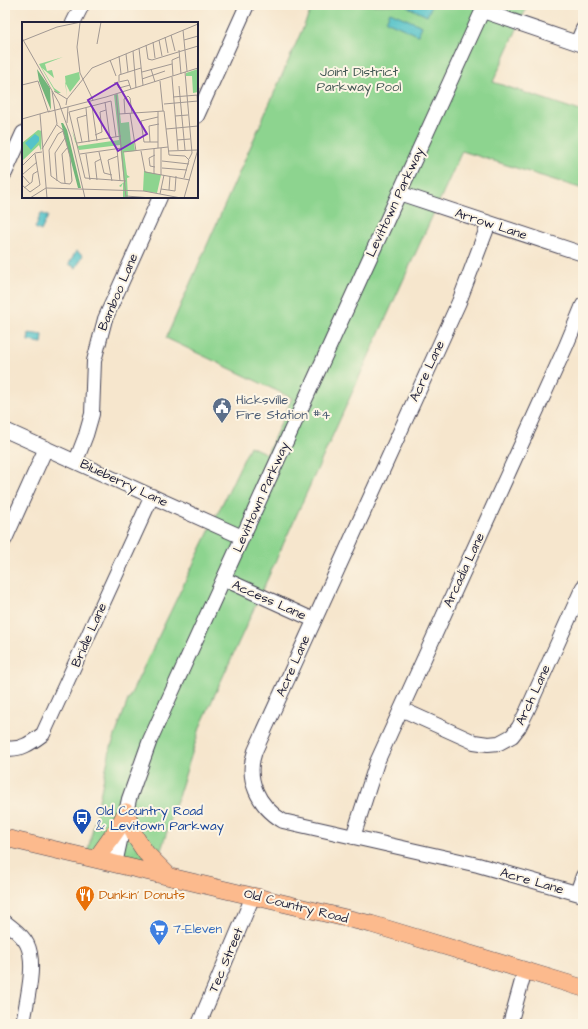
<svg xmlns="http://www.w3.org/2000/svg" width="588" height="1029" viewBox="0 0 588 1029" font-family="'Architects Daughter',sans-serif">
<rect width="100%" height="100%" fill="#fcf5e5"/>
<filter id="ink" filterUnits="userSpaceOnUse"><feTurbulence type="fractalNoise" baseFrequency=".025" numOctaves="2"/><feDisplacementMap in="SourceGraphic" scale="8" xChannelSelector="R" yChannelSelector="G"/><feConvolveMatrix kernelMatrix="1 2 1 2 8 2 1 2 1" color-interpolation-filters="sRGB"/></filter>
<filter id="wash" filterUnits="userSpaceOnUse"><feTurbulence type="fractalNoise" baseFrequency=".012" numOctaves="4" result="noise"/><feDisplacementMap in="SourceGraphic" scale="16" xChannelSelector="R" yChannelSelector="G"/><feGaussianBlur stdDeviation="0.9" result="paint"/><feColorMatrix in="noise" values="0 0 0 0 0 0 0 0 0 0 0 0 0 0 0 0 0 1.4 0 .05"/><feComposite in="paint" operator="in"/></filter>
<g filter="url(#wash)">
<rect width="100%" height="100%" fill="#f6e6cd"/>
<path fill="#8dd48f" stroke="#587b65" d="M313,5H528L493,82L583,112V189L462,151L201,725L155,869L87,855L110,750L128,700L250,446L267,454L292,398L166,338Z"/>
<path fill="#55c3c9" stroke="#3c7282" d="M404,5H432L427,16Z
M390,12L422,26L418,35L386,21Z
M41,213L48,216L41,231L35,228Z
M76,251L83,255L76,268L69,264Z
M29,333L43,335L42,343L28,341Z"/>
</g>
<g filter="url(#ink)">
<g fill="none" stroke-linecap="round" stroke-linejoin="round">
<g stroke="#423f51" stroke-width="16">
<path id="minor" d="M483,11L583,45
M73,23L82,5
M577,43L583,29
M197,116L247,5
M5,173L23,133
M399,193L583,254
M489,223L459,302L255,751C245,779 258,806 283,821L478,865L583,895
M5,430L242,537
M76,461L86,435L92,414L94,361L105,319L160,197
M5,539L46,448
M224,579L314,620
M401,709L474,742L488,744L499,743L512,736L519,727L527,711L583,587
M5,748C20,751 31,743 43,734L152,496
M353,837L377,762L566,346L583,305
M115,864L129,799L150,740L485,5
M577,893L583,876
M5,922C13,929 22,934 27,944C37,964 26,1002 23,1024
M199,1024L253,896
M510,1024L525,970"/>
</g>
<g stroke="#423f51" stroke-width="18">
<path id="major" d="M126,812L136,838L146,853L168,875
M5,838L371,924L583,988
M96,859L118,828L126,812"/>
</g>
<use href="#minor" stroke="#fff" stroke-width="14"/>
<use href="#major" stroke="#fcba8d" stroke-width="17"/>
</g>
</g>
<defs>
<g id="civic-pin" transform="scale(1)"><path d="M0 17L-7.5 6A9.5 9.5 0 1 1 7.5 6Z" fill="#5c6f8a" stroke="#fcf5e5"/><path d="M-.6-6.5H3V-4.5H.6V-3L4-1V1h2V6H-6V1h2V-1L-.6-3ZM-1.2 2.5V6h2.4V2.5Z" fill="#fff"/></g>
<g id="bus-pin" transform="scale(1)"><path d="M0 17L-7.5 6A9.5 9.5 0 1 1 7.5 6Z" fill="#1a4fb4" stroke="#fcf5e5"/><path d="M-5-6H5V4H4V6H2V4H-2V6H-4V4H-5ZM-3.5-4V0h7V-4ZM-3.5 1.2v1.5H-2V1.2ZM2 1.2v1.5H3.5V1.2Z" fill="#fff"/></g>
<g id="restaurant-pin" transform="scale(1)"><path d="M0 17L-7.5 6A9.5 9.5 0 1 1 7.5 6Z" fill="#e8710a" stroke="#fcf5e5"/><path d="M-5-6h1v4h1v-4h1v4h1v-4h1v5L-1.5 .5V6h-2V.5L-5-1ZM5-6V6H3V1.5H1.5Q1.5-4 5-6Z" fill="#fff"/></g>
<g id="supermarket-pin" transform="scale(1)"><path d="M0 17L-7.5 6A9.5 9.5 0 1 1 7.5 6Z" fill="#3f7fe0" stroke="#fcf5e5"/><path d="M-6-5.5h2.5l.6 2H6L4.5 2H-2.5L-4.4-4H-6ZM-1.5 3.2a1.3 1.3 0 1 0 .1 0ZM3 3.2a1.3 1.3 0 1 0 .1 0Z" fill="#fff"/></g>
</defs>
<g fill-rule="evenodd">
<use href="#civic-pin" x="222" y="407"/>
<use href="#bus-pin" x="82" y="818"/>
<use href="#restaurant-pin" x="85" y="895"/>
<use href="#supermarket-pin" x="159" y="929"/>
</g>
<g text-anchor="middle" dominant-baseline="central" stroke-width="4" stroke-linejoin="round" paint-order="stroke">
<g font-size="13" fill="#425754" stroke="#fcf5e5">
<text x="359" y="72">Joint District<tspan x="359" dy="15">Parkway Pool</tspan></text>
</g>
<g font-size="13" fill="#22223b" stroke="#fcf5e5">
<text transform="translate(395 202) rotate(-65)">Levittown Parkway</text>
<text transform="translate(491 224) rotate(18)">Arrow Lane</text>
<text transform="translate(118 292) rotate(-67)">Bamboo Lane</text>
<text transform="translate(427 371) rotate(-65)">Acre Lane</text>
<text transform="translate(124 483) rotate(25)">Blueberry Lane</text>
<text transform="translate(261 497) rotate(-66)">Levittown Parkway</text>
<text transform="translate(464 570) rotate(-65)">Arcadia Lane</text>
<text transform="translate(269 600) rotate(24)">Access Lane</text>
<text transform="translate(89 635) rotate(-66)">Bridle Lane</text>
<text transform="translate(293 666) rotate(-66)">Acre Lane</text>
<text transform="translate(533 695) rotate(-65)">Arch Lane</text>
<text transform="translate(532 881) rotate(16)">Acre Lane</text>
<text transform="translate(296 906) rotate(14)">Old Country Road</text>
<text transform="translate(226 960) rotate(-67)">Tec Street</text>
</g>
<g font-size="13" fill="#4e5e75" stroke="#fcf5e5" text-anchor="start">
<text x="236" y="400">Hicksville<tspan x="236" dy="15">Fire Station #4</tspan></text>
</g>
<g font-size="13" fill="#164399" stroke="#fcf5e5" text-anchor="start">
<text x="96" y="811">Old Country Road<tspan x="96" dy="15">&amp; Levitown Parkway</tspan></text>
</g>
<g font-size="13" fill="#c56008" stroke="#fcf5e5" text-anchor="start">
<text x="99" y="895">Dunkin' Donuts</text>
</g>
<g font-size="13" fill="#366cbe" stroke="#fcf5e5" text-anchor="start">
<text x="173" y="929">7-Eleven</text>
</g>
</g>
<g transform="translate(22 22)">
<rect width="176" height="176" fill="#f6e6cd"/>
<path d="M41,35L23,42L25,49L30,48L32,56L20,46L32,66L39,71H34L17,42ZM176,47V70L171,71L170,54H164V51ZM57,50L58,57L48,70L43,60L45,75L43,54ZM96,72L99,101L107,100L109,121H112L113,129L102,130L105,153L108,155L105,156L106,176H101V161L99,165L97,164L102,160L98,123L57,128L53,119L50,109L56,124L97,118L92,73ZM16,108L20,109L19,129L17,123L0,139V121ZM122,149L139,153L135,171L121,169Z" fill="#8dd48f"/>
<path d="M15,47L28,66L29,88L17,59ZM39,101H41L45,108L59,166H56Z" fill="#72b67a"/>
<path d="M13,112L17,115V119L9,128L3,121Z" fill="#55c3c9"/>
<path fill="none" stroke="#a19893" stroke-width="1" d="M58,1L55,25L58,51L71,78M161,8L165,49M149,13L153,29M143,15L146,31M0,16L37,81L49,115L63,176M137,18L140,34M162,18L176,14M0,19L35,5L59,0M131,20L133,36M75,22L79,0M124,23L126,37L130,38M117,26L121,63M157,28L159,52M111,29L114,66M104,32L106,50M97,34L99,52M88,38L94,54M130,38L176,24M176,46V31M129,47L133,60M120,50L150,42M163,50L170,131L167,137M151,54L150,38L157,35M150,55L156,128M120,57L143,49M97,59V53L119,46M138,59L141,89M94,60L97,66L108,63M92,61L106,58L109,67M0,63L16,59L26,89M157,64L163,128M30,69L33,89M32,69L45,77M94,72L104,176M175,73L176,87M151,75L176,73M83,80L88,117M142,82L176,79M44,83L45,77L70,46L176,2M70,84L75,119M64,86L67,120M136,89V126M26,90L84,75L176,46M108,91L114,129M18,92L25,176M97,92L142,89L147,133L163,134L167,138L162,156M103,92L102,77L106,74L108,76L110,91M153,94L166,93M0,97L28,89M45,101L46,85M35,103L41,108V109L47,131L48,135L50,159L48,162L39,161L29,154L27,128L36,112L41,109M144,107L176,104M73,113L80,110L78,90L84,88M94,115L89,79L47,90L63,156L104,159M155,118L168,117M60,120L55,96L65,93M128,120L127,104L137,102M136,120H122L119,99L136,95M55,121L99,114M139,126V153M20,127L35,102L33,89M95,127L98,159M119,129L123,150L168,158M146,129L176,128M77,130L82,151L90,153M101,130L146,125M58,132L100,126M64,132L68,158M133,133L127,136L128,144L133,145M140,139L167,142M0,144L13,131L20,130M140,146L165,148M132,152V127M0,153L15,140M0,153L8,162M75,158L73,140L79,137M35,159L33,131L43,116M90,159L86,138L96,134M43,161L40,132L46,125M0,163L8,170L18,163L13,132M2,166L10,160L11,152L16,149M139,167L153,169L154,154M147,168L148,154M138,172L142,153M104,174L130,176M8,176L24,166L122,169L159,176M162,176L176,127"/>
<path fill="#7b2cbf" fill-opacity="0.15" stroke="#7b2cbf" stroke-width="2" d="M95,61L125,112L96,129L66,78Z"/>
<rect width="176" height="176" fill="none" stroke="#22223b" stroke-width="2"/>
</g>
<rect width="588" height="1029" fill="none" stroke="#fcf5e5" stroke-width="20"/>
</svg>
